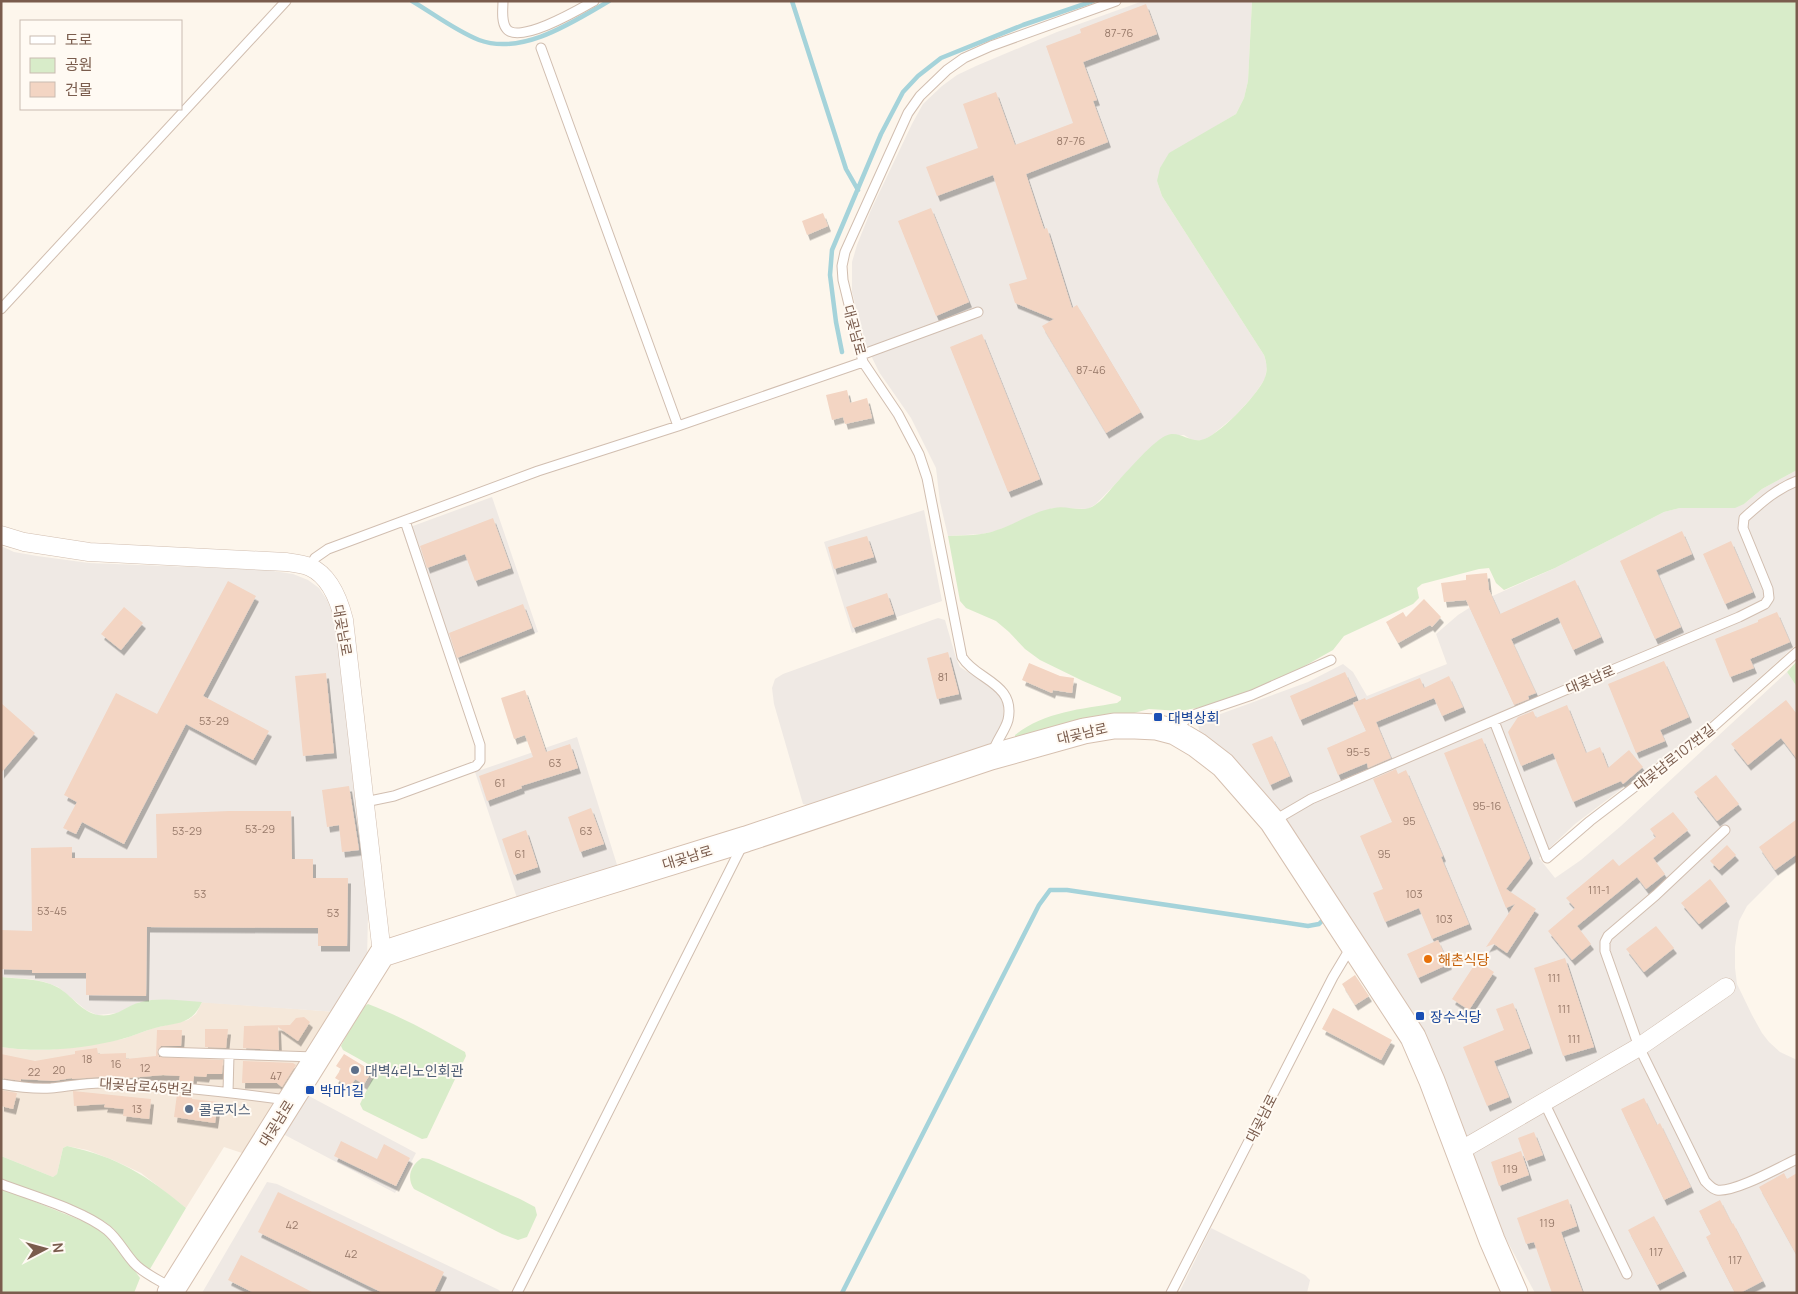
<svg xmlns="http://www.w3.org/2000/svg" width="1798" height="1294" viewBox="0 0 1798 1294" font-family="Manrope,'Noto Sans KR',sans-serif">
<defs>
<filter id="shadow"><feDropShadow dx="3" dy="5.5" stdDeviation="0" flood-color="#0004"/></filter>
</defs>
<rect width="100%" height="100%" fill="#fdf6ec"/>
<path fill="#f5e8da" d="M202,1002L337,1012L249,1150L242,1153L224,1147L186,1208L141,1173L113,1160L87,1150L67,1146L63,1148L57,1174L53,1177L1,1156V1047L26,1050H50L123,1039L154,1028L188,1020L196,1014Z"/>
<path fill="#efe9e4" d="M1143,1H1252L1248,81L1244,98L1236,114L1216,126L1157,181L1162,196L1264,355L1267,366L1265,379L1254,395L1235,416L1211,436L1203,440H1192L1184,435L1166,436L1157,442L1125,474L1096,504L1088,509L1053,508L996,531L982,534L948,536L940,502L936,468L911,418L879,372L866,345L852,292V262L857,245L871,210L912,124L923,104L942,86L957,75L976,66L1057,32Z
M1797,470V644L1710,722L1575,824L1539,858L1555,878L1581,860L1621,826L1787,672L1797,687V861L1778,875L1747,906L1739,921L1735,947V968L1737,984L1752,1015L1762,1033L1769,1042L1780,1052L1797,1060V1293H1535L1504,1235L1461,1127L1200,735L1198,725L1204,720L1308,682L1343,664L1353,672L1367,696L1447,664L1436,634L1458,615L1477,603L1555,568L1664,512L1680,508L1744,504L1762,489Z
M492,497L538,632L448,663L402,530Z
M924,510L942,601L852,633L824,542Z
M1,546L14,552L37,556L89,563L267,570L293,574L308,580L319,588L327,600L335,618L368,913L367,960L337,1012L180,1001L152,1000L140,1002L118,1013L97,1015L86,1010L58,987L45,982L30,979L1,977Z
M938,618L945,620L956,658L960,667L997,691L1003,704L1004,718L989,750L814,807L803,804L774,704L772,688L775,679L783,674Z
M577,737L618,868L518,901L475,772Z
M307,1095L416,1153L395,1193L283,1134Z
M267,1182L277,1184L499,1290L501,1293H202Z
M1211,1228L1305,1275L1310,1280L1307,1293H1179Z"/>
<path fill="#d8ecc9" d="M1252,1H1797V470L1762,489L1744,504L1735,508H1680L1664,512L1555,568L1504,590L1496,583L1489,568L1479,569L1422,584L1417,588L1419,598L1413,604L1344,636L1333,650L1301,668L1255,689L1222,701L1202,707L1180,711L1149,709L1123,716L1015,739V735C1044,712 1081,709 1117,703L1121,700V697L1083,681L1040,660L1025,649L1009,632L996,621L966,608L960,601L948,536C965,535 982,536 997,530C1016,524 1034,511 1054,508C1068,505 1083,514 1095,505C1101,501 1106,495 1111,489C1123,476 1150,444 1165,436C1178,429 1188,442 1201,440C1218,437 1256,396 1264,380C1268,371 1267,364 1264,355L1162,196L1157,181L1160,168L1169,153L1236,114L1244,98L1248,81Z
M1797,661V687L1787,672Z
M1,977C20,979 40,978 57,987C72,995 81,1012 98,1015C117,1018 125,1006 141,1002C159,997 183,1001 202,1002C191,1026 177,1022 155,1028C144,1031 133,1036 122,1039C83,1049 41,1053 1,1047Z
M368,1004C402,1017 433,1034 465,1052L466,1056L427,1138L422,1139L363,1110L360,1104L377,1069L343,1050L341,1046C347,1035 358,1009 368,1004Z
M67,1146C118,1157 146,1175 186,1208L150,1269H147L136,1259L114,1229L105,1222L90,1214L1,1180V1156L53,1177L57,1174L63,1148Z
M422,1158L429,1159L520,1199L535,1207L537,1215L527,1237L518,1240L502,1234L414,1189C406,1177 411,1165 422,1158Z
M1,1188L90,1224L110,1238L118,1247L140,1278L134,1293H1Z"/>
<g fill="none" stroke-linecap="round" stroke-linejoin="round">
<path stroke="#a5d3da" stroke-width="4.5" d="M412,1C434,14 456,31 479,40C522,56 573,22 609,1
M792,1L846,169L858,190
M842,352L836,322L830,275L832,250L881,134L903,92L918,76L941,58L1023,25L1093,1
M842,1293L1039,905L1050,890H1067L1308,926L1319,924L1324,919"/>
</g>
<path fill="#f3d5c3" filter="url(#shadow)" d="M1146,4L1157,34L1083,62L1097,100L1093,101L1108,142L1026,174L1044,229L1047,228L1072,308L1077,305L1141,412L1106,433L1042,326L1054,319L1015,303L1009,284L1027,279L993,175L937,196L926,167L978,148L963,104L996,92L1015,145L1073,123L1046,46L1081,33L1080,29Z
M931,208L969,302L936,316L898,221Z
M823,213L828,226L807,235L802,221Z
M982,334L1040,479L1008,492L950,347Z
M847,390L850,403L867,398L872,418L845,424L843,417L832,420L826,395Z
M493,518L511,568L475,581L465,554L427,568L420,546Z
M1682,531L1692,554L1656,570L1681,627L1655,639L1620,561Z
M867,536L874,557L834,569L828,547Z
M1731,541L1753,592L1725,604L1703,554Z
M1487,573L1489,590L1500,614L1575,580L1601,637L1573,650L1558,617L1511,639L1536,693L1528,696L1529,699L1514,705L1466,600L1444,602L1441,583L1466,580V575Z
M228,581L256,596L203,696L269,731L253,760L186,724L124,844L82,822L76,834L63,828L77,802L64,795L116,693L157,714Z
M887,593L894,614L853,628L846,607Z
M1424,599L1441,617L1432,627L1430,625L1398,643L1386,622L1403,612L1406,617Z
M523,604L532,628L457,658L449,633Z
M124,607L143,623L121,650L101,634Z
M1777,612L1790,642L1750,659L1754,668L1730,677L1715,639L1758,622V620Z
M948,652L959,694L937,699L927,658Z
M1664,661L1689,717L1660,730L1665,741L1636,753L1608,684Z
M1029,663L1060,676L1074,678L1072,693L1053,690L1052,693L1022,680Z
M1345,672L1356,696L1300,720L1290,696Z
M326,673L334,753L303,756L295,676Z
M1449,676L1463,707L1442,716L1434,698L1376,722L1391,758L1368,768L1367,763L1338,775L1327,748L1366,731L1353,703L1365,698L1366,700L1420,678L1424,688Z
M525,690L546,752L570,744L578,768L521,786L522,788L487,801L479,776L533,757L525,735L514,739L501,698Z
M1786,700L1797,714V759L1781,738L1748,765L1731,744Z
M1,703L35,733L1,773Z
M1567,705L1586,753L1600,747L1608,768L1629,750L1643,767L1623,784L1621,781L1573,802L1553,753L1521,766L1508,732L1518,717L1533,711L1536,718Z
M1272,736L1290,776L1270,785L1252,744Z
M1482,738L1530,858L1506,889L1536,909L1507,953L1494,944L1486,947L1515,904L1506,908L1444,753Z
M1396,769L1398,774L1406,770L1443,856L1441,857L1469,924L1432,939L1419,908L1385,922L1373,893L1383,889L1360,836L1392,822L1373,779Z
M1716,775L1739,804L1717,821L1694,792Z
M349,786L359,850L342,852L339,825L327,827L322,790Z
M591,808L604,844L580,852L568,817Z
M229,811H291L292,859H313V878H348L347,946H318V928L147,927L146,996L86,995V973H32V970L1,969V930L32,931L31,848L72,847V858H157L156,814Z
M1673,812L1688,830L1653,858L1665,874L1646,889L1637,877L1577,926L1591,944L1572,960L1548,931L1575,908L1566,898L1613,859L1619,866L1656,837L1650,829Z
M1797,819V854L1775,870L1759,847Z
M526,830L538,867L514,875L502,839Z
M1727,845L1736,855L1719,870L1710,861Z
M1710,879L1727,901L1699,924L1681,903Z
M1656,926L1674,948L1644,972L1626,949Z
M1438,940L1449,964L1418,978L1407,954Z
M1565,958L1594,1047L1563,1056L1534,968Z
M1477,961L1494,972L1469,1010L1452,999Z
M1355,975L1369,996L1355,1005L1342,984Z
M1513,1003L1530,1048L1494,1061L1509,1097L1487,1106L1463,1047L1504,1030L1496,1009Z
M1333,1008L1392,1040L1381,1060L1322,1029Z
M304,1017L310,1022L298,1041L278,1027L279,1050L243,1048L244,1026L290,1025L296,1018Z
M205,1029H228L226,1048L205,1047Z
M157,1030H182L181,1046H161L157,1051L159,1057L223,1060L222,1074H207L206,1077L194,1076L193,1083L179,1081L180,1076L163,1075L129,1078L100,1077L72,1079V1078L54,1081L21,1079V1081L1,1078V1054L35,1061L75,1054V1051L97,1048L98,1054L126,1053V1059L156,1056Z
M344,1054L372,1071L364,1084L355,1079L350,1087L335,1078L341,1069L336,1066Z
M243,1061L293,1063L296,1065L282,1087L277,1083H242Z
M1,1090L17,1093L13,1109L1,1106Z
M73,1091L151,1099L149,1119L123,1116L124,1109L104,1107L105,1104L74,1106Z
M177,1094L192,1095V1099L218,1102L215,1123L174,1117Z
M1644,1098L1657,1125L1660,1123L1691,1187L1664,1200L1621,1109Z
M1534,1132L1543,1155L1526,1161L1518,1138Z
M341,1141L377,1159L384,1144L410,1158L396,1186L334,1156Z
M1521,1151L1529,1175L1499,1186L1491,1162Z
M1784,1173L1787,1179L1797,1173V1256L1759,1187Z
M278,1192L444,1272L434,1293H383L258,1232Z
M1568,1199L1577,1226L1561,1232L1583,1293H1552L1534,1242L1526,1244L1517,1218Z
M1720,1200L1732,1224L1733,1223L1763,1281L1740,1293H1735L1706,1237L1711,1234L1699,1211Z
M1654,1216L1684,1271L1657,1285L1628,1230Z
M241,1255L314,1293H254L228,1280Z"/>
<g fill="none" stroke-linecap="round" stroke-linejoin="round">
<g stroke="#d1beb0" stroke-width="11">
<path id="lane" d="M503,1C503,9 501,21 506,28C517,46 580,9 594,1
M541,48L678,426
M1,309L286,1
M861,355L978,312
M310,567L315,558L328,549L538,471L678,426L863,362
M1494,721L1547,858L1590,821L1713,727L1797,652
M1177,730L1183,722L1190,716L1252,695L1331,660
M993,752C996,741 1005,731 1008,720C1016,683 976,680 962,657L927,478L919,454L898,414L863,362L843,280L842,266L845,252L908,113L920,96L947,70L964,58L991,46L1116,1
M365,802L394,796L476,766L480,761V745L476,733L405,521
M1275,820L1311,799L1605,673L1739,617L1765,604L1769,598L1768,589L1743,528L1744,518C1761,503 1776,489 1797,481
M1725,830L1656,895L1608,936L1605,942V951L1639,1047L1705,1181C1709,1185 1712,1189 1717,1190C1734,1193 1780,1167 1797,1159
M163,1052L315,1057
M1,1084C18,1087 34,1089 51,1088C70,1086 88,1082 108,1083C168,1085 228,1092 287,1100
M228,1092L229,1055
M1544,1102L1627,1274
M1,1184C32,1196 82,1210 107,1230C118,1239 124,1252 134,1263C144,1274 159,1280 172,1288
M517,1293L743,844
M1171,1293L1333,977L1351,947"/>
</g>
<g stroke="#d1beb0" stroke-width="19">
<path id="street" d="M1,535L24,542L89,552L286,562C294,563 303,564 310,567C330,576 339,600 344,620L382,954
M1458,1152L1639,1047L1726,987"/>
</g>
<g stroke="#d6c0b0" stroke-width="27">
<path id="secondary" d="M170,1293L382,954L552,899L746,839L991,757L1084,731L1114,726H1135L1156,727L1175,732L1197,745L1223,765L1272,821L1413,1037L1432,1081L1492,1240L1515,1293"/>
</g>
<use href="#lane" stroke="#fff" stroke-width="9"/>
<use href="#street" stroke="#fff" stroke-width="18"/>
<use href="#secondary" stroke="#fff" stroke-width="25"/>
</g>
<g fill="#1a4fb4" stroke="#fffaf3" stroke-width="2">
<rect x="1153" y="712" width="10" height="10" rx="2.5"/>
<rect x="1415" y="1011" width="10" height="10" rx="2.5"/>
<rect x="305" y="1085" width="10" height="10" rx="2.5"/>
</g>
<circle fill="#e8710a" stroke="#fffaf3" stroke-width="2" cx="1428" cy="959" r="5"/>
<g fill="#5c6f8a" stroke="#fffaf3" stroke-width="2">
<circle cx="355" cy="1070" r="5"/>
<circle cx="189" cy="1109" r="5"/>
</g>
<g text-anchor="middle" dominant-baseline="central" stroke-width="4" stroke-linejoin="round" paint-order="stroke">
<g font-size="11" fill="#987a6a">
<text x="1119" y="32">87-76</text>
<text x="1071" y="140">87-76</text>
<text x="1091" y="369">87-46</text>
<text x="943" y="676">81</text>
<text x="214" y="720">53-29</text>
<text x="1358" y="751">95-5</text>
<text x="555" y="762">63</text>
<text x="500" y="782">61</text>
<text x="1487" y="805">95-16</text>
<text x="1409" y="820">95</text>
<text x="260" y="828">53-29</text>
<text x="187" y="830">53-29</text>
<text x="586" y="830">63</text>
<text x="520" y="853">61</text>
<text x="1384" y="853">95</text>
<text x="1599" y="889">111-1</text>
<text x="200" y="893">53</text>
<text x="1414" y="893">103</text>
<text x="52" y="910">53-45</text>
<text x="333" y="912">53</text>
<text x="1444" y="918">103</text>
<text x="1554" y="977">111</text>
<text x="1564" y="1008">111</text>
<text x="1574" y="1038">111</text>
<text x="87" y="1058">18</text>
<text x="116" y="1063">16</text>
<text x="145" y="1067">12</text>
<text x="59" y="1069">20</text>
<text x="34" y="1071">22</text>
<text x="276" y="1075">47</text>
<text x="137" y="1108">13</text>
<text x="1510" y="1168">119</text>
<text x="1547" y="1222">119</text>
<text x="292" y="1224">42</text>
<text x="1656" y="1251">117</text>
<text x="351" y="1253">42</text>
<text x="1735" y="1259">117</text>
</g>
<g font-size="14" fill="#7a5c4d" stroke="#fffaf3">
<text transform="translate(855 330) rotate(75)">대곶남로</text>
<text transform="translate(343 630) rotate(80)">대곶남로</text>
<text transform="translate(1590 679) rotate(-23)">대곶남로</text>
<text transform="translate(1082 733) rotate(-13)">대곶남로</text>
<text transform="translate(1674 757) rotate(-38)">대곶남로107번길</text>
<text transform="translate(687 857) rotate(-17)">대곶남로</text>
<text transform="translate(146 1086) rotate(4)">대곶남로45번길</text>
<text transform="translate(1261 1118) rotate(-63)">대곶남로</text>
<text transform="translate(276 1123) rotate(-58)">대곶남로</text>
</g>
<g font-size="14" fill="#164399" stroke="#fffaf3" text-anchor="start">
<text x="1168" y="717">대벽상회</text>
<text x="1430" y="1016">장수식당</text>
<text x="320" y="1090">박마1길</text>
</g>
<g font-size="14" fill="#c56008" stroke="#fffaf3" text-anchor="start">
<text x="1438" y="959">해촌식당</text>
</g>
<g font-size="14" fill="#4e5e75" stroke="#fffaf3" text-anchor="start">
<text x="365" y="1070">대벽4리노인회관</text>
<text x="199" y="1109">콜로지스</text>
</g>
</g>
<rect width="1798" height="1294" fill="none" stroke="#7a5c4d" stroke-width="5"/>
<rect x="20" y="20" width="162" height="90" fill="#fffaf3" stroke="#cabbb1"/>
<rect x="30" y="36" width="25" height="8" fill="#ffffff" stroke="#cabbb1"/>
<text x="65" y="45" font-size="15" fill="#7a5c4d">도로</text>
<rect x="30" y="58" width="25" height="15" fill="#d8ecc9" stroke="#cabbb1"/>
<text x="65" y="70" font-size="15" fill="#7a5c4d">공원</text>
<rect x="30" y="82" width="25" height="15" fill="#f3d5c3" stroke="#cabbb1"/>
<text x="65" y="95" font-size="15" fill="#7a5c4d">건물</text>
<g transform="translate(45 1249) rotate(84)" stroke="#fffaf3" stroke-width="4" paint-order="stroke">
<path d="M0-4L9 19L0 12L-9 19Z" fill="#7a5c4d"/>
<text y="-8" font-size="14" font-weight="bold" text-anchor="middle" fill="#7a5c4d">N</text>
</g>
</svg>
